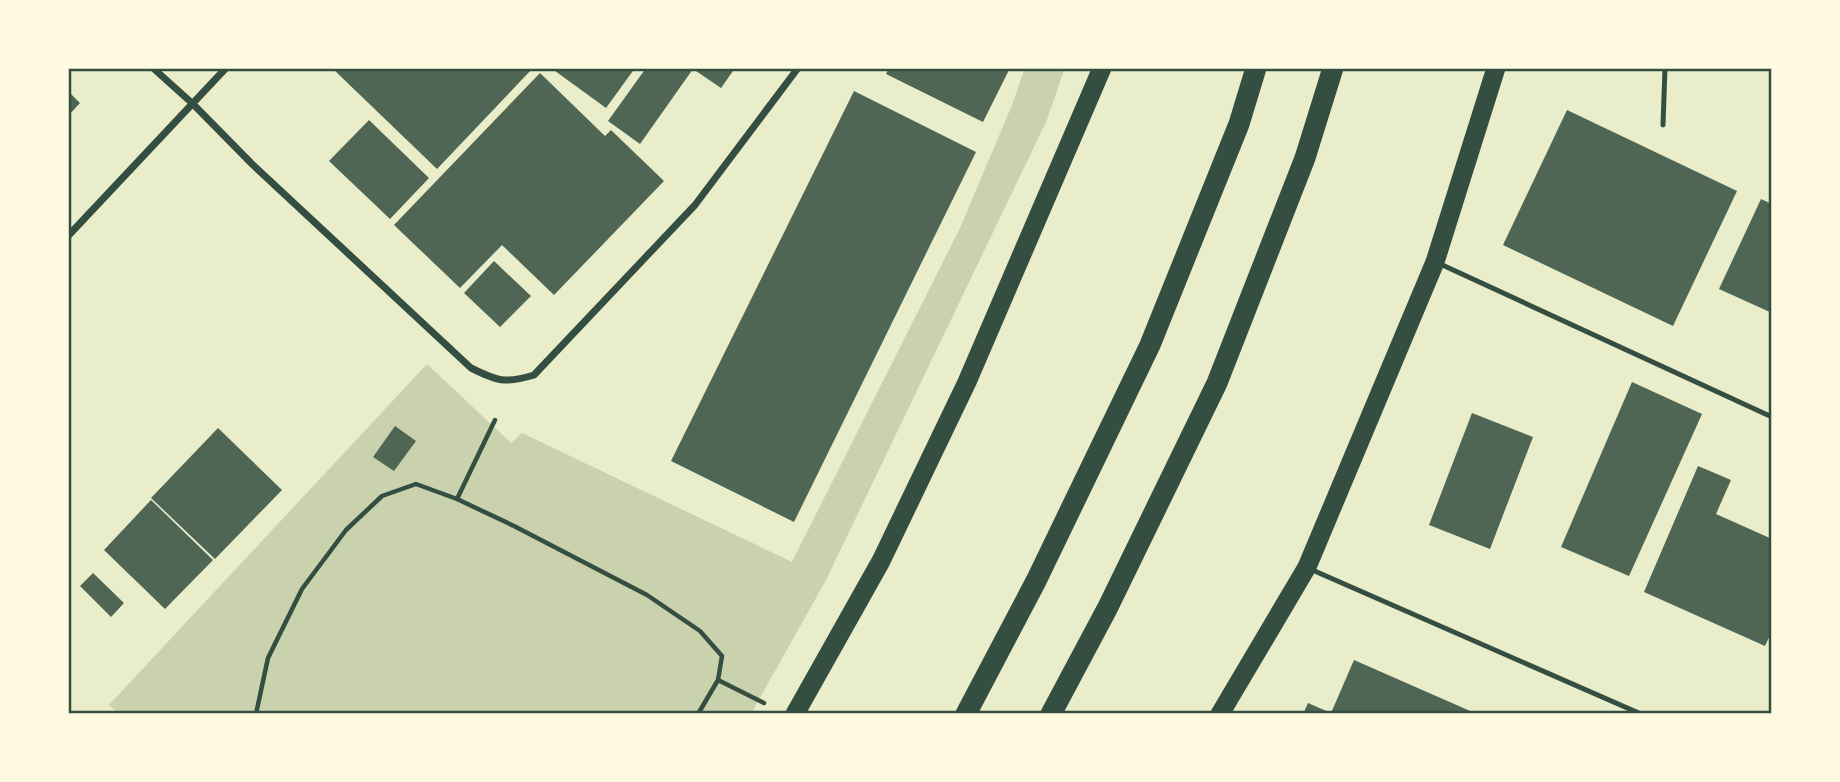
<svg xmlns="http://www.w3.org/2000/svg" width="1840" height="782" viewBox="0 0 1840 782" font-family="'Work Sans',sans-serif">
<rect width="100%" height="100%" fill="#e9edc9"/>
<path fill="#cad2ad" d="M1025,68H1065L1046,122L826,580L751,714H119L109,705L427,364L511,443L522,433L792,562L960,228L1012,105Z"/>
<path fill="#4f6655" d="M332,68H533L437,169Z
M551,68H635L606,108Z
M646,68H735L721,88L693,69L640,144L608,121Z
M889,68H1010L983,122L886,74Z
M540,73L605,136L611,130L664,181L554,295L502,245L460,288L394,225Z
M68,91L80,103L68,116Z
M854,91L976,152L794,522L671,461Z
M1567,110L1737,191L1673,326L1503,245Z
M369,120L429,178L390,219L329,161Z
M1761,199L1772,204V313L1719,289Z
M494,261L531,296L500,327L464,293Z
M1632,382L1702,414L1629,576L1561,547Z
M1472,413L1533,437L1490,549L1429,525Z
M395,426L416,441L394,471L373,457Z
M218,428L282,490L215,559L151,498Z
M1698,466L1731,480L1716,514L1772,539V631L1765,646L1644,592Z
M151,500L213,560L165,609L104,550Z
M93,573L124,603L111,617L80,586Z
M1354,660L1477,714H1303L1308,703L1331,713Z"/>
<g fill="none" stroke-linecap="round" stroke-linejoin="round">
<path stroke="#344e41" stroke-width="4.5" d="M457,499L495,420
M718,680L764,703
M256,714L268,658L302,589L346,530L382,496L416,484L457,499L514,526L647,595L700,631L722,656L718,680L698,714"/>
<path stroke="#344e41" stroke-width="5" d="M1663,125L1665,68
M1438,263L1772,417
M1310,569L1641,714"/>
<path stroke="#344e41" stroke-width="7" d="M153,68L193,104L252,164L471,368C497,381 505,384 534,375L695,205L798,68
M68,236L226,68"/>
<path stroke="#344e41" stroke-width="19" d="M795,714L881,561L967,382L1102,68
M1220,714L1307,567L1435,262L1496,68"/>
<path stroke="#344e41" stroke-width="21" d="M966,714L1036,581L1150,345L1239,124L1256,68
M1051,714L1108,607L1217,383L1305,158L1333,68"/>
</g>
<rect width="1840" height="782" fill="none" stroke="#fefae0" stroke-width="140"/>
<rect x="70" y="70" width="1700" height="642" fill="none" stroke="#344e41" stroke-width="2.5"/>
</svg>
